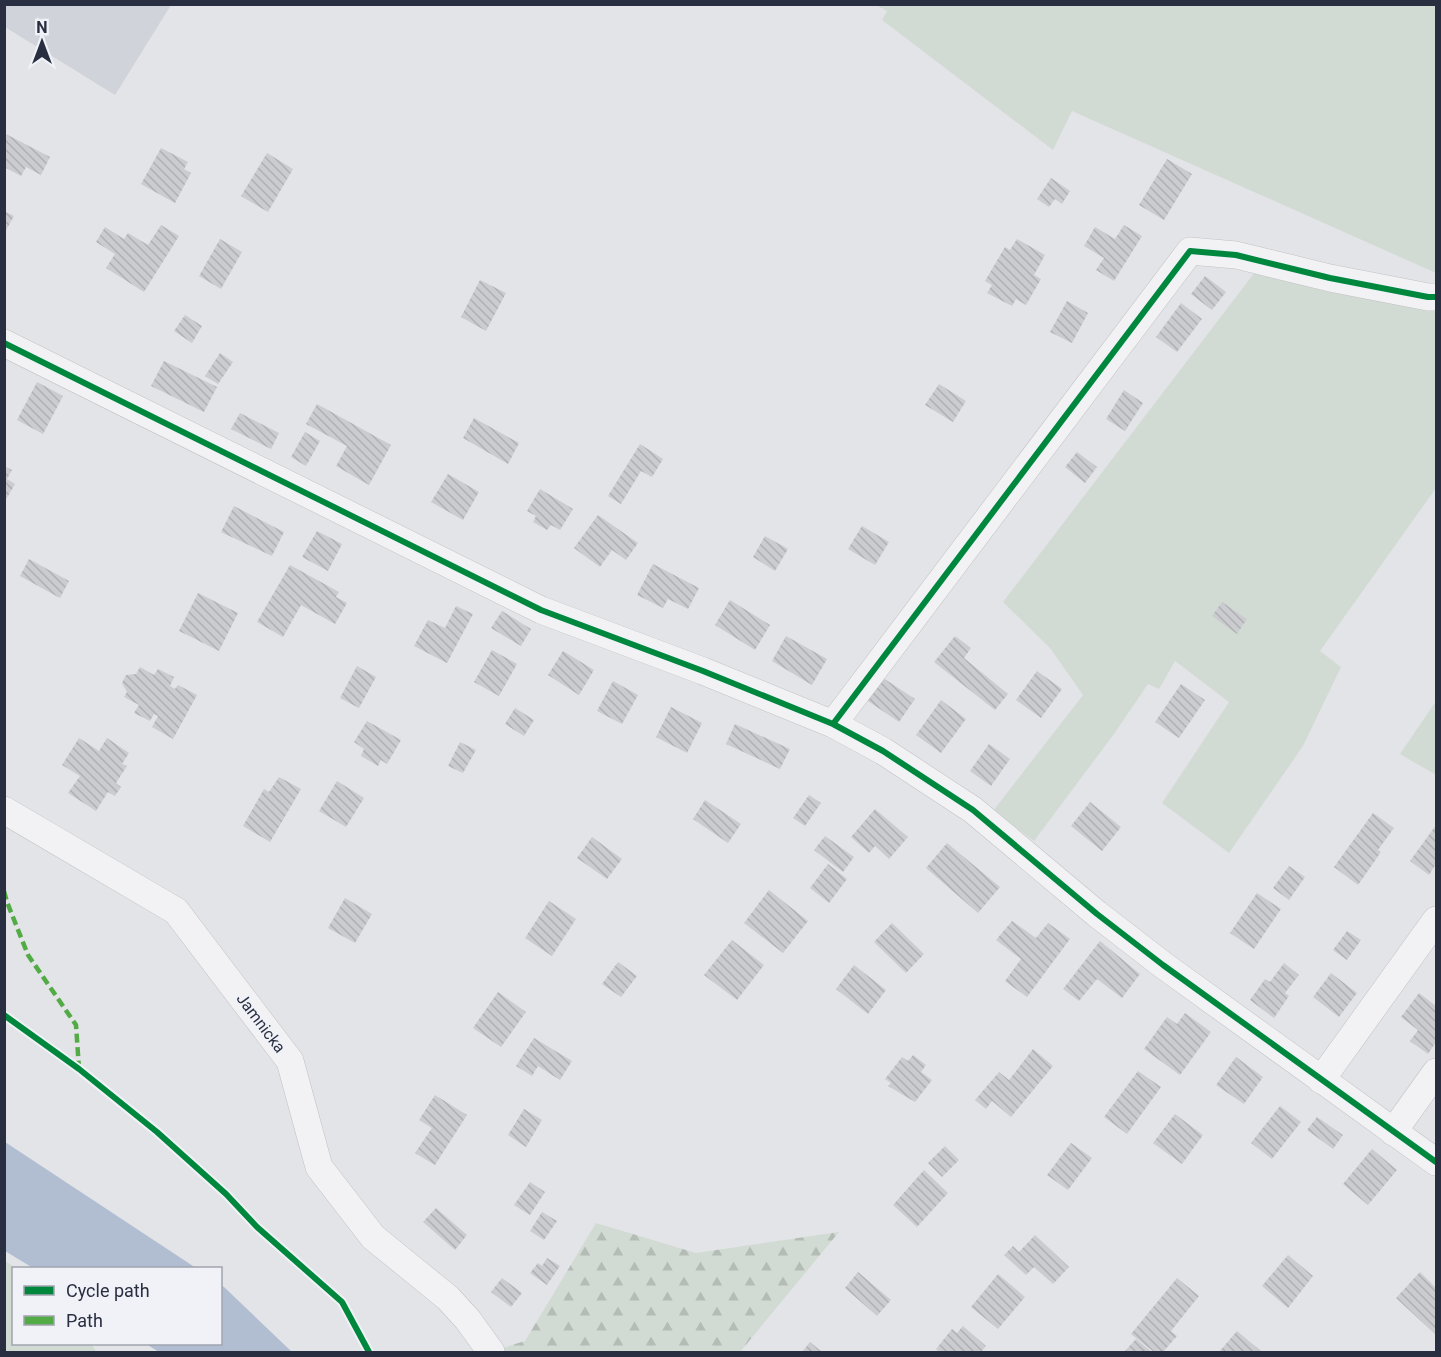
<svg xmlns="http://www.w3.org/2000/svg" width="1441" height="1357" viewBox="0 0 1441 1357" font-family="Roboto,sans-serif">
<defs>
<pattern id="forest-firs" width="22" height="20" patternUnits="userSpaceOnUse" patternTransform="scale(1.5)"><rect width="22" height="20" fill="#d2dbd3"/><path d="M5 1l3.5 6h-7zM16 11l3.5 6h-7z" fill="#b4bcb6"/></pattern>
<pattern id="building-back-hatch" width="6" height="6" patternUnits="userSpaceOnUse" patternTransform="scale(1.5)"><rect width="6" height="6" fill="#cbcccf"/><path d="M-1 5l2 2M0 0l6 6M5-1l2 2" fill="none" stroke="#aeb0b3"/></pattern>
</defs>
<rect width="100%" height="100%" fill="#e3e4e7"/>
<path fill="#d1d3da" d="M4,5L5,4L171,5L115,95L5,27Z"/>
<path fill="#d2dbd3" d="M876,5H1436V273L1072,111L1053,150L882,20L887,11Z
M1255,272L1436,305V488L1320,651L1341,667L1303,746L1229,853L1162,803L1229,702L1175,661L1159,689L1148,684L1114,734L1034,841L993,811L1083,695L1050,648L1003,602Z
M1436,701V775L1400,754Z
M4,1260L15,1268L14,1344H92L96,1352H5Z"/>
<path fill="url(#forest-firs)" d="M596,1223L696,1253L839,1232L740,1352H490L525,1341Z"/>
<path fill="#b1bed2" d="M4,1142H5L196,1268H33L5,1251Z
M221,1285L224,1287L292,1352H159L146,1344H220Z"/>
<path fill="url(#building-back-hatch)" d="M4,133L50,157L41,175L26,167L21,176L4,167Z
M161,148L188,162L184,169L191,173L175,203L141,184Z
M267,153L293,169L268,212L241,196Z
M1167,159L1192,174L1164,220L1139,205Z
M1051,178L1070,191L1062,204L1055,199L1049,207L1037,199Z
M4,211L14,216L4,234Z
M161,225L179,236L144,292L106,268L115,254L96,242L105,227L124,239L128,233L148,245Z
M1124,225L1142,236L1114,281L1096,270L1104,258L1084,246L1095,227L1115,239Z
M220,239L242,252L221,289L199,276Z
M1017,239L1045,255L1034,275L1041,279L1026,305L1016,299L1012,306L987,293L992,285L985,281L1005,247L1010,250Z
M1205,276L1226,292L1212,310L1191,294Z
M480,280L506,293L486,331L461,317Z
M1067,301L1088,313L1072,343L1050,332Z
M1181,303L1202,319L1177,352L1156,337Z
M185,315L202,326L192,343L174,331Z
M220,353L233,362L218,384L205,376Z
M164,361L217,387L204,412L151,386Z
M37,382L63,396L43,434L17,420Z
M939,384L966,401L953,422L925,405Z
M1124,390L1143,403L1125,431L1106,419Z
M317,404L391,445L369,485L336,466L347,446L306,424Z
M240,413L279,433L271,449L231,429Z
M474,418L519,443L508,464L463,438Z
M305,432L320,441L306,466L291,457Z
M640,444L663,459L652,477L641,471L621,504L608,496Z
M1077,452L1097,467L1085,483L1065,467Z
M4,466L12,470L7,479L15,484L4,503Z
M448,474L479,492L463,520L431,502Z
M540,489L573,509L560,530L551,525L547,530L533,522L536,516L527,511Z
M234,506L284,532L272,556L221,532Z
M598,515L638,543L626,560L612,550L600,567L574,548Z
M862,526L889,542L875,565L848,549Z
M317,531L342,544L328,571L302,557Z
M765,536L788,549L775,571L753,557Z
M29,559L69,581L60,598L20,576Z
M653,564L699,588L688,609L668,599L663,608L637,595Z
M290,565L339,592L336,597L347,603L335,624L301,605L283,637L257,622Z
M198,593L238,613L219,651L179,631Z
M730,600L770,625L755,650L715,625Z
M1222,602L1247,619L1237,634L1212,616Z
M456,606L473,614L447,663L414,646L428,620L445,628Z
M502,611L531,629L521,646L491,628Z
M786,636L827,659L812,685L772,661Z
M955,636L971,648L964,658L1008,694L995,710L934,662Z
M492,650L517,664L499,696L474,682Z
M563,651L594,670L579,695L548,675Z
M357,666L376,677L359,708L340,698Z
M140,667L154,675L158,669L174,677L170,686L175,689L178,685L197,695L173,739L152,727L158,716L154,714L150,721L134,713L139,705L124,697L127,692L122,683L126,675L136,674Z
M1037,671L1062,689L1041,718L1016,700Z
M880,676L915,699L899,722L865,699Z
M613,681L638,695L622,724L597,711Z
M1181,684L1205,700L1179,738L1155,722Z
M941,700L966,719L941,753L916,735Z
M671,707L702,723L687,753L656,737Z
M515,708L534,720L524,736L505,724Z
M367,721L401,740L387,764L381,760L378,766L361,756L364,749L354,742Z
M735,724L790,749L780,769L726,744Z
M79,738L99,751L107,738L129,753L122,764L127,766L116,783L121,787L115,796L108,792L96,811L68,793L80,776L62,765Z
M460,742L476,750L463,773L448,766Z
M989,744L1010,759L991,786L970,771Z
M279,777L301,789L270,842L243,826L264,789L269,792Z
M337,781L364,798L346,827L319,811Z
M809,795L821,803L805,826L793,818Z
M705,800L741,824L728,843L693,819Z
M1090,802L1121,827L1102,851L1071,826Z
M875,809L908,837L889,859L875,846L869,853L851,837Z
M1373,813L1394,828L1378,850L1381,852L1358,885L1334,867Z
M1436,825V864L1429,875L1410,861Z
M825,836L854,857L843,872L814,850Z
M592,837L622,859L607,879L577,858Z
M947,843L1000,887L978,913L926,868Z
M828,864L847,879L829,903L810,888Z
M1289,866L1305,877L1289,900L1273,888Z
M769,890L808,921L783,953L744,923Z
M1257,893L1281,909L1254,949L1230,933Z
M345,898L372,914L355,943L328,928Z
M549,901L576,919L552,956L525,938Z
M1012,921L1036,938L1048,923L1070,939L1027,997L1005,981L1021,959L996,940Z
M892,923L924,954L906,973L874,942Z
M1347,931L1361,940L1347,960L1333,950Z
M732,940L764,965L737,1000L704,975Z
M1100,941L1140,974L1122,998L1097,979L1079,1001L1063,989Z
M618,962L637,976L621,997L602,984Z
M1284,963L1299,975L1285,993L1289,996L1274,1018L1250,1000L1265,979L1270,982Z
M854,965L886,990L868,1014L836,989Z
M1331,973L1357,993L1339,1017L1313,997Z
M498,992L526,1012L501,1047L473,1028Z
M1419,993L1436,1006V1042L1428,1054L1410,1041L1418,1030L1401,1017Z
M1185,1013L1211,1032L1180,1075L1144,1049L1167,1017L1177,1024Z
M534,1038L572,1061L560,1080L538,1066L532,1076L516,1066Z
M1033,1049L1053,1066L1011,1117L992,1101L986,1109L975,1100L999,1072L1009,1080Z
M913,1055L926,1065L921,1072L932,1080L915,1102L888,1086L891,1083L885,1079L902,1057L908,1061Z
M1236,1057L1263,1077L1244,1104L1216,1085Z
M1138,1071L1161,1087L1127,1134L1104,1117Z
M435,1095L467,1115L435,1165L415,1153L432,1128L419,1120Z
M1280,1106L1301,1122L1272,1159L1251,1143Z
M524,1109L542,1120L526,1147L508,1135Z
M1175,1114L1203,1135L1182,1164L1153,1143Z
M1317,1117L1343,1135L1333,1149L1307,1130Z
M1071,1143L1092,1158L1068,1190L1047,1175Z
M945,1146L959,1160L942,1177L928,1163Z
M1372,1149L1397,1170L1368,1205L1343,1184Z
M924,1170L948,1193L917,1227L893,1205Z
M530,1182L545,1192L530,1215L514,1205Z
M436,1208L467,1235L455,1250L423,1222Z
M542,1212L557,1221L544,1240L530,1231Z
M1035,1235L1069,1267L1053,1284L1034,1267L1026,1275L1004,1255L1013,1246L1019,1252Z
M1288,1255L1313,1276L1288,1308L1262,1286Z
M547,1258L560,1266L547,1285L530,1273L538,1263L542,1266Z
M858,1272L891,1300L877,1316L845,1288Z
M1420,1272L1436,1288V1335L1396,1298Z
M998,1274L1025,1297L998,1329L971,1307Z
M502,1278L522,1293L511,1307L491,1292Z
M1177,1278L1199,1296L1171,1331L1177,1336L1163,1352H1154L1131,1334Z
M963,1326L986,1346L981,1352H940L936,1349L952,1329L957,1333Z
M1237,1331L1262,1352H1219Z
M1136,1339L1152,1352H1124Z
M810,1342L822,1352H802Z"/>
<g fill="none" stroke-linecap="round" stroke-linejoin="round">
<g stroke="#c1c2c5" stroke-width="28">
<path id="minor" d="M4,343L541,610L703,671L833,724L883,751L973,810L1097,914L1163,965L1436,1162
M833,724L1190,251L1236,255L1330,278L1428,297H1436
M4,810L176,911L290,1061L319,1167L373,1237L448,1298L468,1320L491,1352
M1321,1080L1436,920
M1393,1132L1436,1072"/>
</g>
<use href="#minor" stroke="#f2f2f4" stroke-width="27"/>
<path stroke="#53ab46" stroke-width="4.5" stroke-dasharray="9 4.5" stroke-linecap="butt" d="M4,891L7,902L28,955L76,1025L79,1069"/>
<g stroke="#f0f2f7" stroke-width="10">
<path id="cycleway" d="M4,343L541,610L703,671L833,724L883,751L973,810L1097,914L1163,965L1436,1162
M833,724L1190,251L1236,255L1330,278L1428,297H1436
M4,1015L79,1069L157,1132L226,1194L257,1227L342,1302L369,1352"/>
</g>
<use href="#cycleway" stroke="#00873e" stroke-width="6"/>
</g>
<g text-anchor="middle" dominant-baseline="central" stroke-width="5" stroke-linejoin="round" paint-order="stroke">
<g font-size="16" fill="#292f41" stroke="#f0f2f7">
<text transform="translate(261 1023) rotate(53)">Jamnicka</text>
</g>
</g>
<rect width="1441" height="1357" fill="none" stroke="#292f41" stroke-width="12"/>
<rect x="12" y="1267" width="210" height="78" fill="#f0f2f7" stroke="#a0a4ae" stroke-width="1.5"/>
<rect x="24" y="1286" width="30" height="9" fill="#00873e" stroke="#a0a4ae" stroke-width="1.5"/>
<text x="66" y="1297" font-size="18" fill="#292f41">Cycle path</text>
<rect x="24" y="1316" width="30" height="9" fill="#53ab46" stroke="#a0a4ae" stroke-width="1.5"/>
<text x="66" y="1327" font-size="18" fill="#292f41">Path</text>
<g transform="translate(42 42)" stroke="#f0f2f7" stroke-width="4.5" paint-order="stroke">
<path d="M0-4.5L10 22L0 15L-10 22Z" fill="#292f41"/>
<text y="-9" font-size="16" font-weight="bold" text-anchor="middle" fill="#292f41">N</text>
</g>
</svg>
